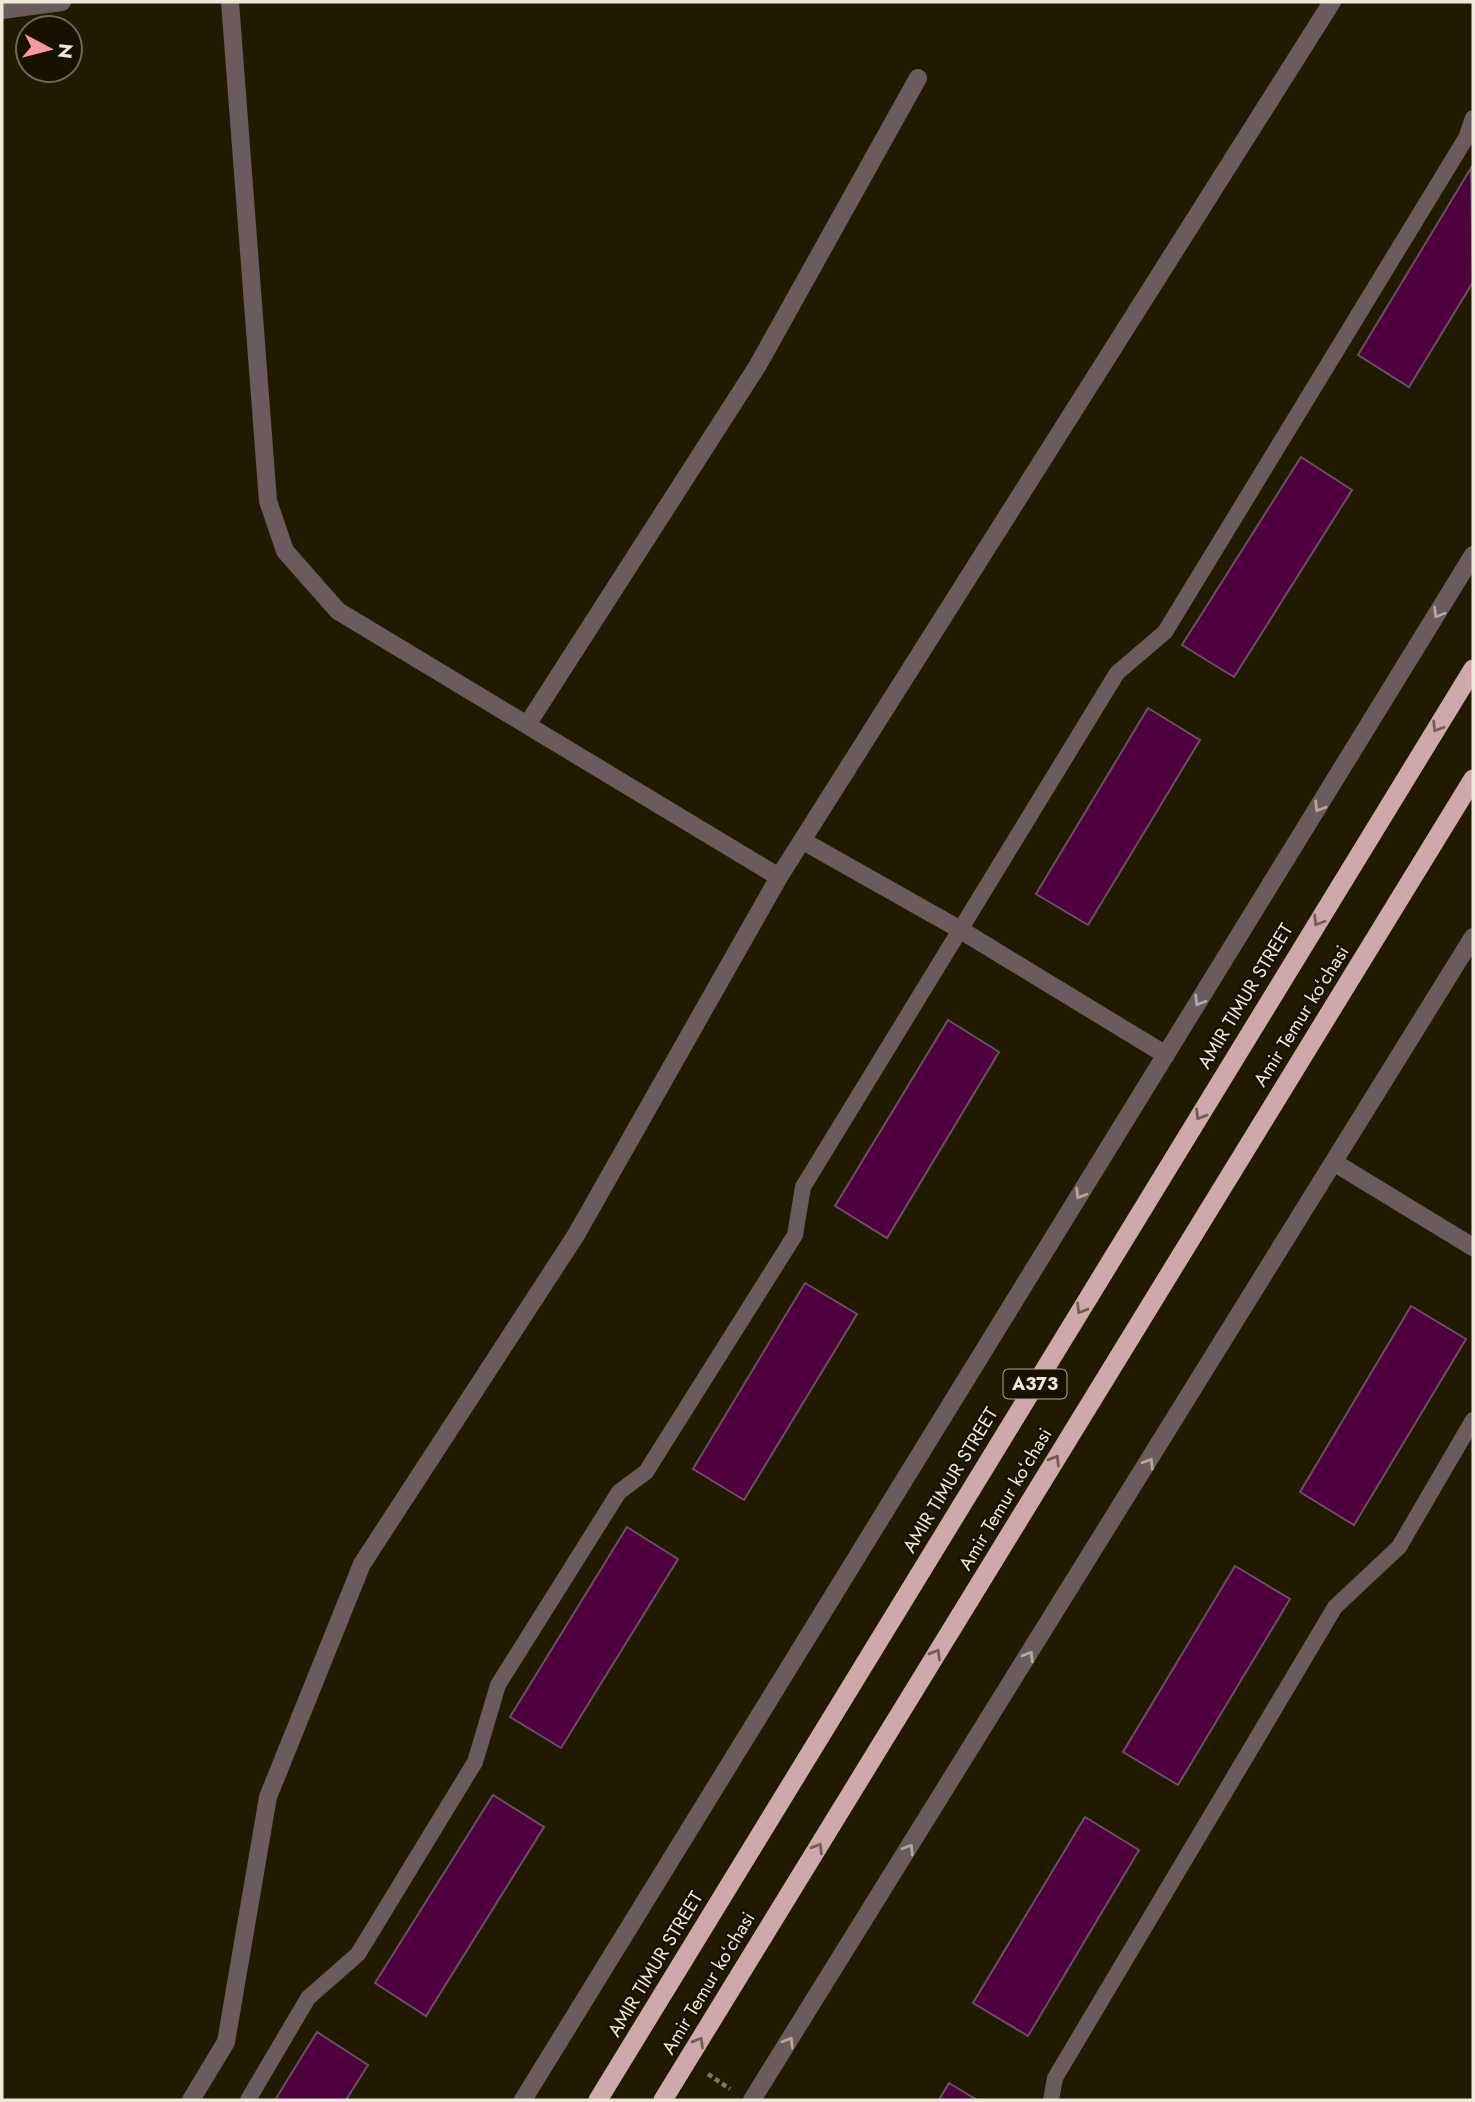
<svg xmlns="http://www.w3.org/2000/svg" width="1475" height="2102" viewBox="0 0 1475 2102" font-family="Jost,sans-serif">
<rect width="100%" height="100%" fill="#221a00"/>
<path fill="#4e003f" stroke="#6b5063" stroke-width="2" d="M1471,168L1473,282L1409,387L1358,355Z
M1301,457L1352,490L1234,677L1182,645Z
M1148,708L1200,740L1088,925L1036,894Z
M948,1020L999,1052L887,1238L835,1206Z
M805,1283L857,1314L744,1500L693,1469Z
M1411,1306L1466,1339L1354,1525L1300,1492Z
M627,1527L678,1559L561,1748L510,1717Z
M1235,1566L1290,1599L1178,1785L1123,1752Z
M493,1795L544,1827L426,2016L375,1983Z
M1085,1817L1139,1850L1028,2036L973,2003Z
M317,2032L368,2065L346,2100H275Z
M949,2083L977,2100H939Z"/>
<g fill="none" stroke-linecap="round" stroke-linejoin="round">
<path stroke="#7d7660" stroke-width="4.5" stroke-dasharray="5 3.5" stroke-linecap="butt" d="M708,2074L730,2089"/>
<path stroke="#6b5b5c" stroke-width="16" d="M248,2100L308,1998L358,1954L475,1762L498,1685L619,1492L646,1472L795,1235L803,1187L1117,673L1165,632L1466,138L1473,118
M1051,2100L1055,2078L1335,1607L1399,1547L1473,1420"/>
<path stroke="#6b5b5c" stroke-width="18" d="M230,2L268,501L285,551L338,611L779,877
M2,10L62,2
M527,725L758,365L918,78
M803,841L959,929L1166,1055
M1335,1163L1473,1247
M191,2100L226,2042L268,1797L362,1564L576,1235L779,877L1332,2
M523,2100L1473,555
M752,2100L1473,937"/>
<path stroke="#cea9aa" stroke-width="19" d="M598,2100L1473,669
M663,2100L1473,779"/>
</g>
<defs><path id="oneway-chevron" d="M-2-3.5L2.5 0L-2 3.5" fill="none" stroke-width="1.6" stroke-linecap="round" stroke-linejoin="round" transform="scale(1.75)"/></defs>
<g stroke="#b4a9a1">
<use href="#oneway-chevron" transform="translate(1438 613) rotate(122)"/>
<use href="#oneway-chevron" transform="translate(1319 807) rotate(122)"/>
<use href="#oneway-chevron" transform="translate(1199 1001) rotate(122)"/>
<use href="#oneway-chevron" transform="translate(1080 1194) rotate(122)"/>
<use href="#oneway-chevron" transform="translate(1149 1463) rotate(-58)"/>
<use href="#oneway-chevron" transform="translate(1029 1656) rotate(-58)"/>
<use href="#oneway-chevron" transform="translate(909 1849) rotate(-58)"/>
<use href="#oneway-chevron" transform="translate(789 2042) rotate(-58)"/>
</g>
<g stroke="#745d55">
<use href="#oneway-chevron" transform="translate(1437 727) rotate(122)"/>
<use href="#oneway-chevron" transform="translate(1318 921) rotate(122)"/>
<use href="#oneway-chevron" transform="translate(1200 1115) rotate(121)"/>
<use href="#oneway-chevron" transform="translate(1081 1309) rotate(121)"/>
<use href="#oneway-chevron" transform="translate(1055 1460) rotate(-59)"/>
<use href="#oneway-chevron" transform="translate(936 1654) rotate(-59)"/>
<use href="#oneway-chevron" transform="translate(818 1848) rotate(-59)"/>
<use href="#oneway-chevron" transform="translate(699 2042) rotate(-59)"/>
</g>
<g text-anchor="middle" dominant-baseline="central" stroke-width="5" stroke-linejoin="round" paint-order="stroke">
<rect fill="#191100" stroke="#afa898" stroke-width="2" x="1003.5" y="1369.5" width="63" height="29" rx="5"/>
<g font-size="18" font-weight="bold" fill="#efe9d9">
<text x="1035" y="1384">A373</text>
</g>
<g font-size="19" fill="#efe9d9" stroke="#191100">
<text transform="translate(1245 996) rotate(-59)">AMIR TIMUR STREET</text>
<text transform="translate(1301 1016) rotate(-58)">Amir Temur koʻchasi</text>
<text transform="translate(950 1480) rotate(-59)">AMIR TIMUR STREET</text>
<text transform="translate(1005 1499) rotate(-59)">Amir Temur koʻchasi</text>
<text transform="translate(655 1964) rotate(-59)">AMIR TIMUR STREET</text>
<text transform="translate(708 1983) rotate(-59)">Amir Temur koʻchasi</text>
</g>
</g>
<rect width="1475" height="2102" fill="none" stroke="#efe9d9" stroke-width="7"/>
<g transform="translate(49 49) rotate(97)"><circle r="33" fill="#191100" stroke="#6f6757" stroke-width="2"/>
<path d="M0-5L12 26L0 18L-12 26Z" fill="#f49aa6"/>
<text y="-10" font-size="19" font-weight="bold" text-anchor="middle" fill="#efe9d9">N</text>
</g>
</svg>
